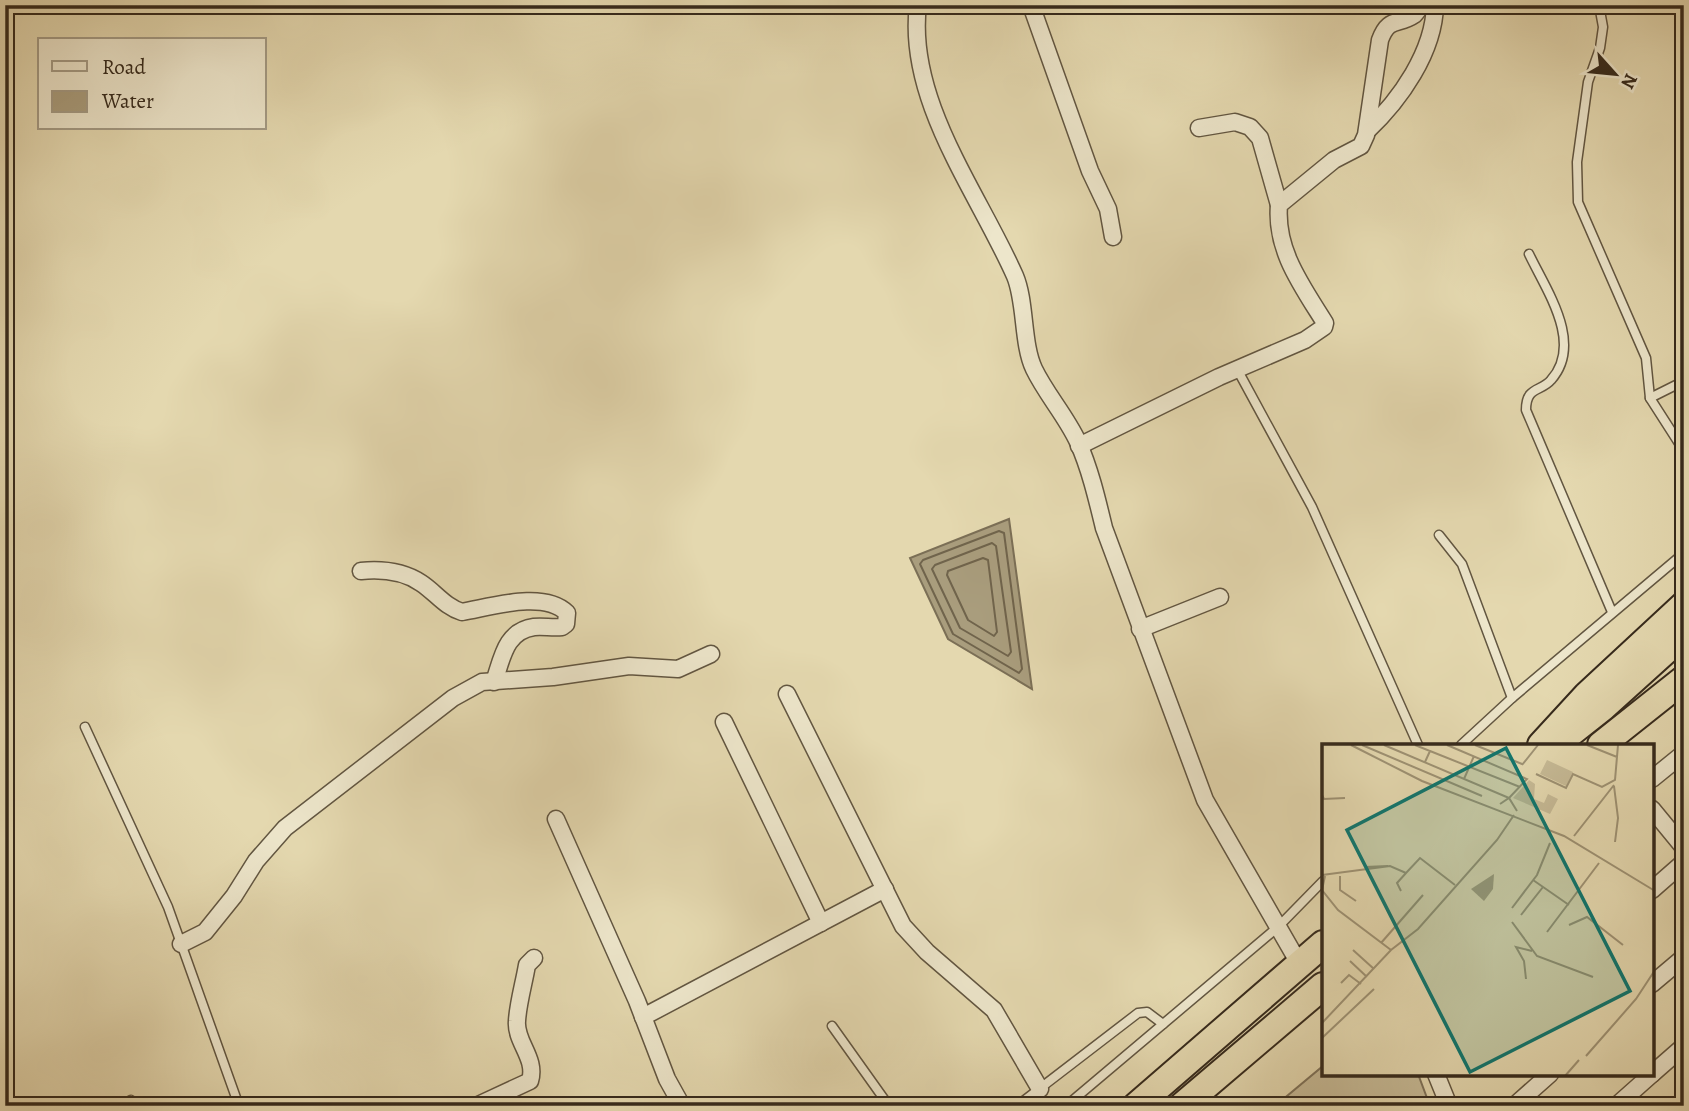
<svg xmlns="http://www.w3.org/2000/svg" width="1689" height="1111" font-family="Alegreya,serif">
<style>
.green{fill:#c6ba96;stroke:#7e7259;stroke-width:2}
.water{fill:#a99d7d;stroke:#7b6f56;stroke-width:2}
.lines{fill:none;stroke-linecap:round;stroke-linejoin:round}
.shore{stroke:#70644c;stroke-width:2}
.service-casing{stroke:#625641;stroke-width:11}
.minor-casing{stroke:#625641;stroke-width:19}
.trunk-casing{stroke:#362a1c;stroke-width:30}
.service{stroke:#ede6cb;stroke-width:8}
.minor{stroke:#ede6cb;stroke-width:16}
.trunk{stroke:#e4d8af;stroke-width:26}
.inset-road{fill:none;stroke:#9e9274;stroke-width:2}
.view{fill:#0f766e;fill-opacity:0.15;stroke:#0f766e;stroke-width:3.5}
.inset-edge{fill:none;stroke:#362a1c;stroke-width:3.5}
</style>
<rect width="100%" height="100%" fill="#e4d8af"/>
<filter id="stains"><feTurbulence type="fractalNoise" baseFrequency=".00286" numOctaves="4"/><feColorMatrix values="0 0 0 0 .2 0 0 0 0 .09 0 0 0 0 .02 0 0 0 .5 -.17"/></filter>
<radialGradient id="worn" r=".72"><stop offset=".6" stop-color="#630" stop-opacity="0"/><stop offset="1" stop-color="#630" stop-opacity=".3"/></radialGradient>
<polygon class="green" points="1323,1066 1323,1074 1418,1074 1430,1106 1275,1106"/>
<polygon class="water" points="1009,519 1032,689 948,639 910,558"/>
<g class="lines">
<g class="shore">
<polygon points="999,531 1004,533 1022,669 1019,673 953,634 920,564 923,560"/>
<polygon points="992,543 996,546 1011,652 1008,656 960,628 932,569 935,565"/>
<polygon points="983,558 988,560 997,632 994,636 968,620 947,575 948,571"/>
</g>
<defs>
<g id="service">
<polyline points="1599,5 1603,27 1600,48 1588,82 1577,162 1578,202 1646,358 1650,398 1684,451"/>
<path d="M1529,254C1546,290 1584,343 1551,380C1541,392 1526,386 1526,410L1612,612"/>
<polyline points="1237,369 1312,507 1418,745"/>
<polyline points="1650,398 1684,381"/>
<polyline points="1439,535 1462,564 1512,698"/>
<polyline points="85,727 168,907 239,1106"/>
<polyline points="1461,745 1512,698 1684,553"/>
<polyline points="832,1026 889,1106"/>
<polyline points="121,1106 131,1100"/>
<polyline points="1017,1106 1138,1013 1147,1012 1163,1024"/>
<polyline points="1066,1106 1278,927 1323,881"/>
</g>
<g id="minor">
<path d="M918,5C906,100 978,192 1015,276C1026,302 1022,344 1034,369C1046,394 1066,416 1078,442C1090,469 1097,499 1104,528L1205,800L1300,965"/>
<polyline points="1031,5 1090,171 1108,209 1113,237"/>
<polyline points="1199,128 1235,122 1250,127 1260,138 1279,205"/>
<path d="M1367,131C1400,100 1434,52 1435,5"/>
<path d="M1079,446L1219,377L1305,340L1324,327L1325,323C1302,286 1275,250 1279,205L1334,160L1361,146L1366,135L1380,40C1389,16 1398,26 1414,15C1417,12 1419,8 1422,5"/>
<path d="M361,571C382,569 403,571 421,583C435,592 445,607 462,612C491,607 544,590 567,613L566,624L562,627C552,628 543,626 534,627C505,631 502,659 494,682"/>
<polyline points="1140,629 1220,597"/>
<polyline points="787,694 903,926 927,952 994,1010 1040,1089"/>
<polyline points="724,722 821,923"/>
<polyline points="1652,779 1684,753"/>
<polyline points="1652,809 1684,848"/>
<polyline points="556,819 637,1001 667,1079 682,1106"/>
<polyline points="1652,890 1684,862"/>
<polyline points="181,944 205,932 234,896 256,861 285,828 453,698 482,682 553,677 629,666 678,669 711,654"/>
<polyline points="1652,984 1684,957"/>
<polyline points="643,1017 885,889"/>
<polyline points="1436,1074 1449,1106"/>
<polyline points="1652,1074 1684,1046"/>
<path d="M476,1106L530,1081C537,1058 515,1042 517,1021C518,1003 524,983 527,965L534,958"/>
<polyline points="1514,1106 1550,1074"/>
<polyline points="1616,1106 1652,1074"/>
</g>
<g id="trunk">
<polyline points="1564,738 1602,708 1684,634"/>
<polyline points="1541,745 1587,695 1684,605"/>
<polyline points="1601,745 1684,679"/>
<polyline points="1136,1106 1323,944"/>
<polyline points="1182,1106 1323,986"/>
</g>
</defs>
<use href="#service" class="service-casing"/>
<use href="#minor" class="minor-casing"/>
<use href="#trunk" class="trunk-casing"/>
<use href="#service" class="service"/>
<use href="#minor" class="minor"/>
<use href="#trunk" class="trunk"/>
</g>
<g transform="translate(1322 744)">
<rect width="332" height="332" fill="#e4d8af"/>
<path d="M225,16L251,28L244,42L218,30ZM207,36L213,40L212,55L222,59L226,50L236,55L228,70L191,54Z" fill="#c6ba96"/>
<path d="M172,130L171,145L162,157L149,145Z" fill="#a99d7d"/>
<path class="inset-road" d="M29,1L100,37L242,92L333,147M40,1L160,52M62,1L187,54L205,35L125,1M93,1L108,7L103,18M153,1L200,20M265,1L295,13M108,7L198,43M200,21L216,1M214,30L244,44L251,30L280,43L293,36L296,1M142,35L152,12M292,42L296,74L293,98M0,51L2,55L23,54M178,60L187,54L195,67M252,92L292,41M43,123L66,122M0,131L68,122L84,129L98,114L133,141M3,132L0,146L16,166L69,206M18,132V146L34,157M211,136L247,161M79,147L75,139L84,129M190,164L215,131L228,99M199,171L221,143M190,178L215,212L271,233M247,181L265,173L301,201M225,188L277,119M59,199L101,151M31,206L52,225M28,217L45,233M204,235L202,217L194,203L210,207M19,239L27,231L39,240M0,279L69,206L96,185L175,96L192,71M0,294L52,245M264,312L314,255L333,226M243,332L257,316"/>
<path class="view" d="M184,4L308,247L148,328L25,86Z"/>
<rect width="332" height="332" class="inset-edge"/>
</g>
<rect width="1689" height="1111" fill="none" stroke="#e4d8af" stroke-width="28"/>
<rect x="7" y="7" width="1675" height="1097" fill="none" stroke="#362a1c" stroke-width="3.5"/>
<rect x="14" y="14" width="1661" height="1083" fill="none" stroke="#362a1c" stroke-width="2"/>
<rect x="38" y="38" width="228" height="91" fill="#ede6cb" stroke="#a49b85" stroke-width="2"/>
<rect x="52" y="61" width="35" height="10" fill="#ede6cb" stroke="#a49b85" stroke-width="2"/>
<text x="102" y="74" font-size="21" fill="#362a1c">Road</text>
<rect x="52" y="91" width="35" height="21" fill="#a99d7d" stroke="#a49b85" stroke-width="2"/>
<text x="102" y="108" font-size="21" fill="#362a1c">Water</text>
<g transform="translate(1615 74) rotate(117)" stroke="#ede6cb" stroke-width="5" paint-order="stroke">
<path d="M0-5L12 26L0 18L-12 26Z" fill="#362a1c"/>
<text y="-10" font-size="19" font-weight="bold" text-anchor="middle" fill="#362a1c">N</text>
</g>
<rect width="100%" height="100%" filter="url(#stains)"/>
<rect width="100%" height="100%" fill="url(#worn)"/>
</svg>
